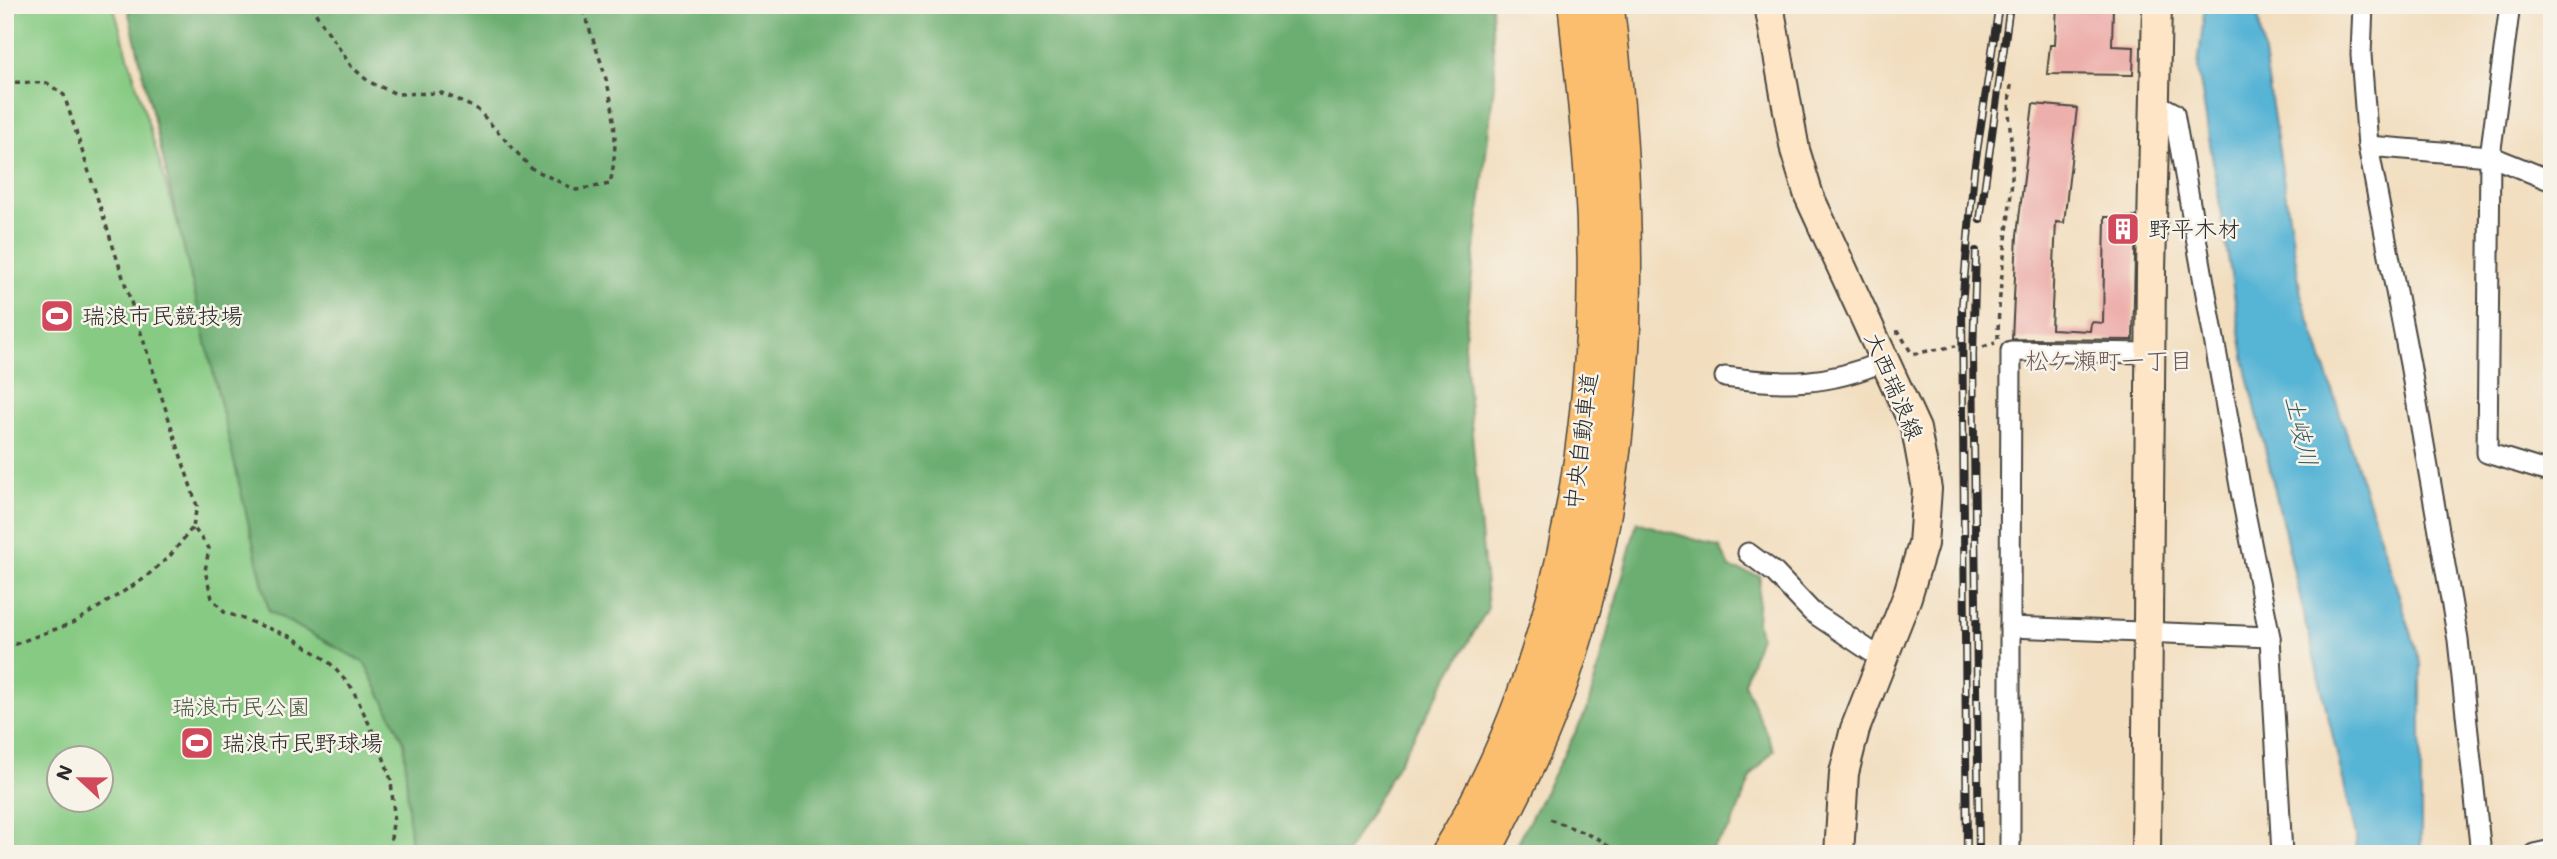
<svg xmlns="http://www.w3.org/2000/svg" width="2557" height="859" font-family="Mali,'Klee One',sans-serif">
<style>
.green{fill:#86ca83;stroke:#587a57;stroke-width:2;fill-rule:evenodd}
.forest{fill:#6cae71;stroke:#4c6c4e;stroke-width:2}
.water{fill:#57b4d5;stroke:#417080;stroke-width:2}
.building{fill:#edafab}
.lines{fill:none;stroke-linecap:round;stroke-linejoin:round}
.street-casing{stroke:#494641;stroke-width:23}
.secondary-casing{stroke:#494641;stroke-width:32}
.highway-casing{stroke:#494641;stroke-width:38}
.path{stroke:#494641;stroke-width:3.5;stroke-dasharray:5 5;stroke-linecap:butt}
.street{stroke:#fff;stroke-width:19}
.secondary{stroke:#fde5c5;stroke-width:28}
.highway{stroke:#fbbe6e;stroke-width:35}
.rail-casing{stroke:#2b2b2b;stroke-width:8}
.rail{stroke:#f7f3e8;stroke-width:5;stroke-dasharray:16;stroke-linecap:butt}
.labels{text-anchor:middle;stroke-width:5;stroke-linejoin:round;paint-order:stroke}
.poi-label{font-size:23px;fill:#2b2b2b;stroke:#f7f3e8;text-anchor:start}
.street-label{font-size:23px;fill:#2b2b2b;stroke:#f7f3e8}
.park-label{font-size:23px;fill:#465b45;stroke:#f7f3e8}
.neighbourhood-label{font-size:24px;fill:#6f5958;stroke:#f7f3e8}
.water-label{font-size:24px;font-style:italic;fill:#3a5b66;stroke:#f7f3e8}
</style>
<rect width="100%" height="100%" fill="#f7f3e8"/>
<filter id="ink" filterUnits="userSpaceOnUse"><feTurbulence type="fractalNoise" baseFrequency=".0143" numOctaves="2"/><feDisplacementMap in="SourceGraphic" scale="14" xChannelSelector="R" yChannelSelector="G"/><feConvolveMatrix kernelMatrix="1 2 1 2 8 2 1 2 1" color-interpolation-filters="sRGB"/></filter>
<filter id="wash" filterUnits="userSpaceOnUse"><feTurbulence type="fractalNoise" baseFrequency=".00686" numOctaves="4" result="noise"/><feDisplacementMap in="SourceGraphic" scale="28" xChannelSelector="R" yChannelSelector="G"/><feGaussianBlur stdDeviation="1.57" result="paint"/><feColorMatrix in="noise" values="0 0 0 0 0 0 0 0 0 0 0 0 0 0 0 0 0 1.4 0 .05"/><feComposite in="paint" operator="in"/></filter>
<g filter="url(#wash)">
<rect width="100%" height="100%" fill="#f2debf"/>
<path class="green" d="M5,5H113L273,545L393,641L484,854H5ZM60,758H102V800H60Z"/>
<g class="forest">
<polygon points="127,5 1491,5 1495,76 1464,345 1488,608 1346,854 411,854 404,742 365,663 269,611"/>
<polygon points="1637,522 1720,547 1730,568 1760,576 1757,623 1760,636 1744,683 1774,750 1752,775 1731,827 1706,854 1512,854 1587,710"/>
</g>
<polygon class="water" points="2205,5 2260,5 2258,15 2301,294 2421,663 2421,854 2356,854 2356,835 2245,363 2198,68"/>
<g id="blocks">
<g class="building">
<polygon points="2057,5 2113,5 2112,46 2134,47 2133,75 2047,74 2050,45 2055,45"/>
<polygon points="2033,104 2077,108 2064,223 2056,222 2051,329 2090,331 2091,322 2103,323 2105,217 2136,217 2133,340 2012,339 2017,235"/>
</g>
</g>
</g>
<g filter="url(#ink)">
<use href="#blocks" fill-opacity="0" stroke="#494641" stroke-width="2"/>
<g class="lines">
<defs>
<g id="street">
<polyline points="2363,5 2361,55 2368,146 2410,364 2458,640 2481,854"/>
<polyline points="2510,5 2490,156 2487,453 2552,473"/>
<polyline points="2155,103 2174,113 2243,503 2270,637 2282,854"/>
<polyline points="2368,146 2490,156 2552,181"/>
<path d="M1725,377C1785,385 1827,386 1884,361"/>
<polyline points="1748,553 1775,573 1812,612 1882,659"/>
<polyline points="2010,627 2011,351 2150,353"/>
<polyline points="2010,854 2010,627 2270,637"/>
<polyline points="2534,854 2552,850"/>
</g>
<g id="secondary">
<polyline points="1769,5 1795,150 1809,196 1916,429 1927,489 1923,544 1907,597 1855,729 1844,773 1839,854"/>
<polyline points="2146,854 2151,272 2157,5"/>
</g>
<g id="highway">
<path d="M1448,854C1568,664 1607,395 1592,174C1588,118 1581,61 1576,5"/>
<path d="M1482,854C1507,805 1533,757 1552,705C1635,483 1635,238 1606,5"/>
</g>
</defs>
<use href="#street" class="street-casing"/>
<use href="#secondary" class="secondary-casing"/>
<use href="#highway" class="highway-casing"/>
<g class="path">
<path d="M310,5L351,66L369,82L397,94L442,93L477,109L531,168L576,190L610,184C625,115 603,69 581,5"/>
<polyline points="5,82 47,83 64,95 197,506 193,527"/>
<polyline points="1896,332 1899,332 1912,354 1956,346"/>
<path d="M1998,339C1998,284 2009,231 2012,177C2014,142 2005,116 2012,80"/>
<polyline points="1983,347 1995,343"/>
<polyline points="5,643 15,644 75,622 142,580 170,556 193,527 209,548 205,571 212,598 224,612 292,637 328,661 352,688 380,747 391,780 394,815 389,854"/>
<polyline points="1550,819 1599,839 1619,854"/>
</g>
<use href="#street" class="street"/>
<use href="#secondary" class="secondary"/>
<use href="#highway" class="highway"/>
<defs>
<g id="rail">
<polyline points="1980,220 2010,5"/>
<polyline points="1976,251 1973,355 1979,854"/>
<polyline points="1967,854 1962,305 1974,171 1999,5"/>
</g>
</defs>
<use href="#rail" class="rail-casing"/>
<use href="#rail" class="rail"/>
</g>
</g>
<defs>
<symbol id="building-square" viewBox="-11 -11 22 22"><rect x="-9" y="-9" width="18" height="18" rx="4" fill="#d1495b" stroke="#f7f3e8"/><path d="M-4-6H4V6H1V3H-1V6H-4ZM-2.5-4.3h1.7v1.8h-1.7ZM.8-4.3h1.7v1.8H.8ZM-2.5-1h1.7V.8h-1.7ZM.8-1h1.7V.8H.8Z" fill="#fff"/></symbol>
<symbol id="stadium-square" viewBox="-11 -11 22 22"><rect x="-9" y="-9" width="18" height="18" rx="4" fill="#d1495b" stroke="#f7f3e8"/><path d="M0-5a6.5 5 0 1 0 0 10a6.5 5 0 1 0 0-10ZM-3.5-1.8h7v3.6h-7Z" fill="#fff"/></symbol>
</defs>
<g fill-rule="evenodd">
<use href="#building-square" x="2104" y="210" width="38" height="38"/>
<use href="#stadium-square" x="38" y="297" width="38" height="38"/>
<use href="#stadium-square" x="178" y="724" width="38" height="38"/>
</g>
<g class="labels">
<g class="poi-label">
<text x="2148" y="237">野平木材</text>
<text x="82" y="324">瑞浪市民競技場</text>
<text x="222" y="751">瑞浪市民野球場</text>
</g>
<g class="street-label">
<text transform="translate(1894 386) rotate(67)" y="8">大西瑞浪線</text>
<text transform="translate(1581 441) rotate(-83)" y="8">中央自動車道</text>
</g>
<g class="park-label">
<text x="241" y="715">瑞浪市民公園</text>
</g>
<g class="neighbourhood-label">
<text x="2109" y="369">松ケ瀬町一丁目</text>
</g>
<g class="water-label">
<text transform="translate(2301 431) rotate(77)" y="8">土岐川</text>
</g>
</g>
<rect width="2557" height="859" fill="none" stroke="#f7f3e8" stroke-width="28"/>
<g transform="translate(80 779) rotate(292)"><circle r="33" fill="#f7f3e8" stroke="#a5a39c" stroke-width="2"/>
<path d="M0-5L12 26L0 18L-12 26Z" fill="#d1495b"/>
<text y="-10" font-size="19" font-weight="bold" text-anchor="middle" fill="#2b2b2b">N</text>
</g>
</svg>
